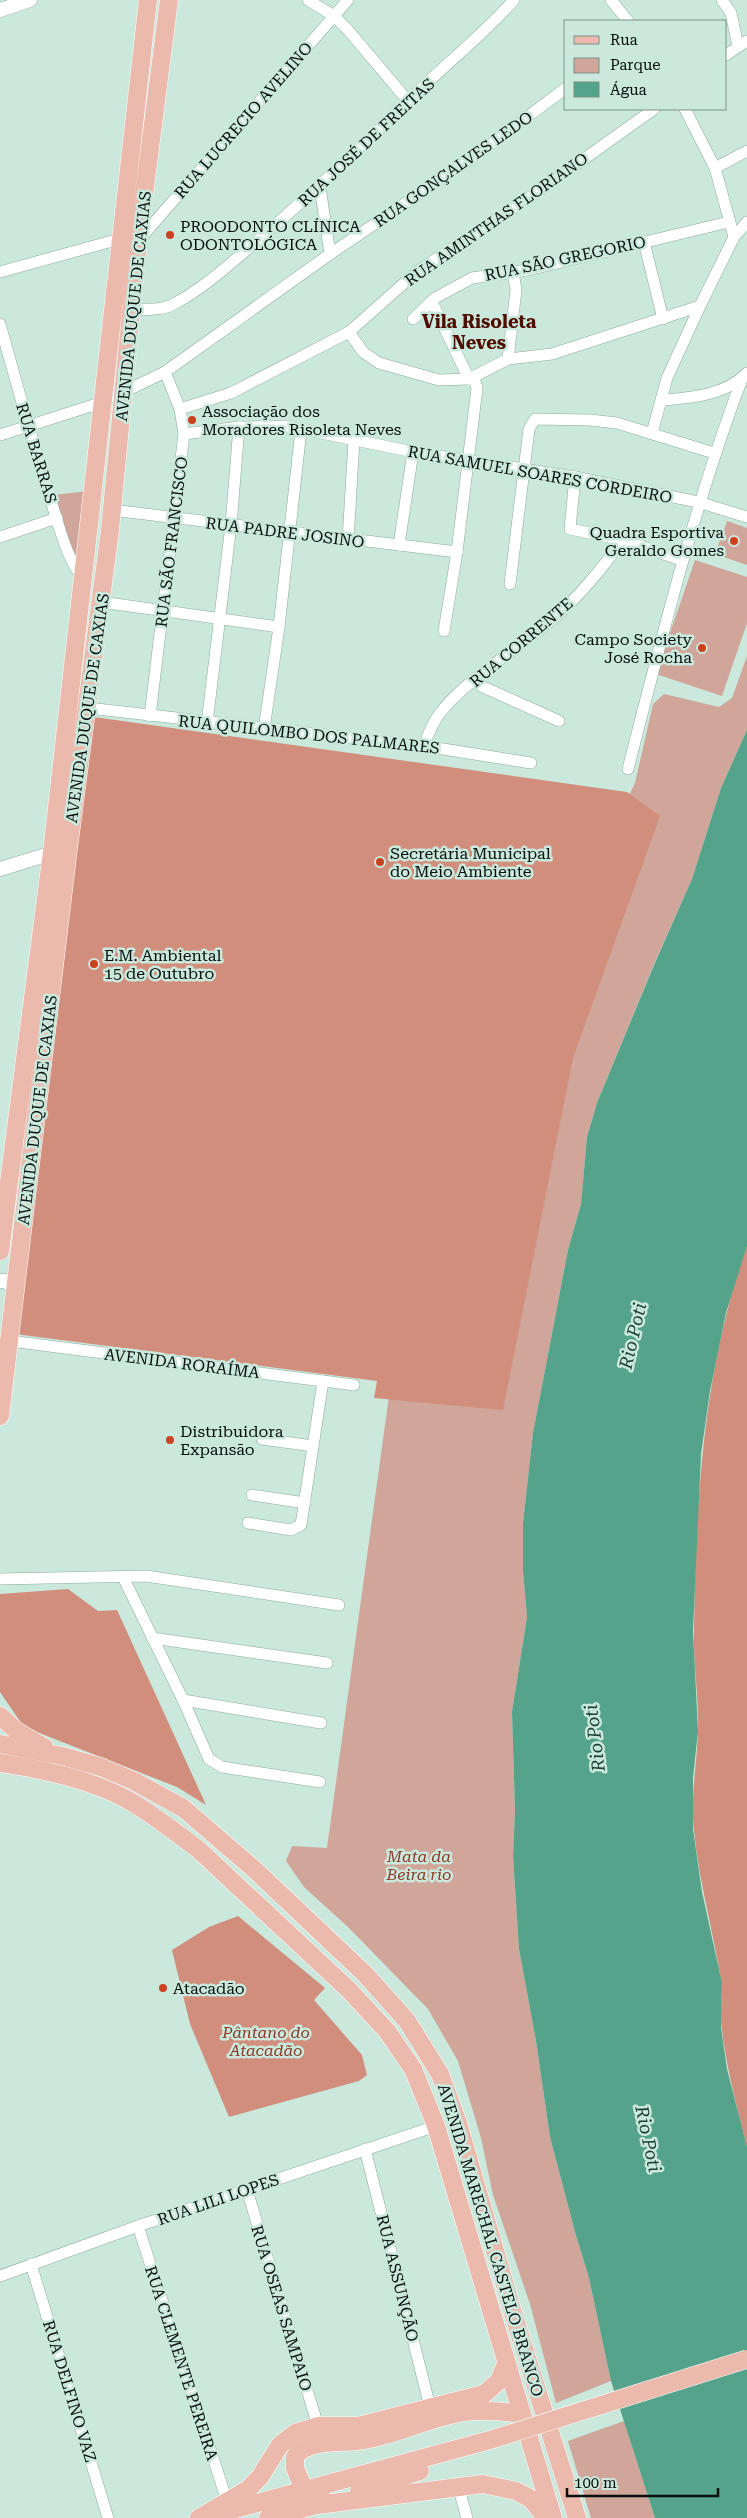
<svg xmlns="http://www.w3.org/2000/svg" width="747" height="2518" font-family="'Roboto Serif',serif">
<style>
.green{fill:#d0a59a}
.forest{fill:#d28e7d}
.water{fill:#55a38b}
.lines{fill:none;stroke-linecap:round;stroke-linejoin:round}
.minor-casing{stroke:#8da99f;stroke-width:12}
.tertiary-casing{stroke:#8da99f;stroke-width:15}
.primary-casing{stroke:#fff;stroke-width:19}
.minor{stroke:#fff;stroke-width:11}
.tertiary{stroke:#fff;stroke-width:14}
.primary{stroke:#ecb9ad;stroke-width:18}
.primary-bridge-casing{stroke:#fff;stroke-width:19;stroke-linecap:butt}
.primary-bridge{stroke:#ecb9ad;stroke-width:18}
.poi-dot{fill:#cc4220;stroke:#cbe8dd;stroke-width:2}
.labels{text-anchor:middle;stroke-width:5;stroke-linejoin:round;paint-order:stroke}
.street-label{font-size:16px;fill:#060f0c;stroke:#cbe8dd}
.poi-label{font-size:16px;fill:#060f0c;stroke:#cbe8dd;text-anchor:start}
.park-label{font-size:16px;font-style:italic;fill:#8b3926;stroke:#cbe8dd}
.neighbourhood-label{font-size:18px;font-weight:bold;fill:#4f0d00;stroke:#cbe8dd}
.water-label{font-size:18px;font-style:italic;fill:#1a3e33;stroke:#cbe8dd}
</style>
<rect width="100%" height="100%" fill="#cbe8dd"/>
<g class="green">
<polygon points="88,491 77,568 54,495"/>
<polygon points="727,521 747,528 747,565 715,554"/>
<polygon points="695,560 747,577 747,623 722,696 656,674"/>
<polygon points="747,656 747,730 721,788 692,879 654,964 597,1103 587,1137 581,1204 568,1250 533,1433 523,1523 523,1571 527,1617 512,1712 515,1809 513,1856 519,1949 536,2041 550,2137 575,2232 589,2278 611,2381 556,2403 530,2304 493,2195 481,2138 458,2061 428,2009 348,1927 304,1887 286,1861 292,1846 327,1848 392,1374 604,847 635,783 653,704 664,694 719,707 732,698"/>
<polygon points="624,2421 655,2518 591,2518 568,2441"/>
</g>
<g class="forest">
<polygon points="94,717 627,792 660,816 573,1058 503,1410 374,1398 377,1381 15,1334"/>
<path d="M747,1246V2147C737,2108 727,2070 722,2030C719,2014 724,1997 721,1980C713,1930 699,1882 694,1831C690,1798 697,1764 698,1731C699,1697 693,1663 694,1630C696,1500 703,1369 747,1246Z"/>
<polygon points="68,1589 98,1611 117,1610 206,1805 177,1787 24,1727 0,1692 0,1594"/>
<polygon points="238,1916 325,1988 314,2000 362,2055 367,2075 359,2081 229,2117 190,2024 172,1950 209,1927"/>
</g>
<polygon class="water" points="747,730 747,1246 726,1313 710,1391 701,1454 693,1631 698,1731 693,1778 693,1829 702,1892 722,1983 721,2027 727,2069 747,2147 747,2518 655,2518 611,2381 589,2278 575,2232 550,2137 536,2041 519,1949 513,1856 515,1809 512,1712 527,1617 523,1571 523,1523 533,1433 568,1250 581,1204 587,1137 597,1103 654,965 692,879 721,788"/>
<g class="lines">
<defs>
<g id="minor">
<polyline points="308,0 334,16 348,30 408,101"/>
<polyline points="611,0 628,21"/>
<polyline points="722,0 731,13 738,46"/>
<polyline points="726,55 747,41"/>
<polyline points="715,168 747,151"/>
<polyline points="320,187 330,254"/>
<polyline points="734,237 747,222"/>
<polyline points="139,240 348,0"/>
<polyline points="644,242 663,319"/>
<polyline points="0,272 123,238"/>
<polyline points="432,302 469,379"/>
<path d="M131,310C144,309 160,311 172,305C203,289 231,263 257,241C309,196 358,150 407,102C442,67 481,37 514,0"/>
<polyline points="413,319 435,298 472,278 528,270 729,222"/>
<path d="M0,324C16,383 33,442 51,501C59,525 66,558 83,578"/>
<polyline points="349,332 363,352 379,363 439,380 469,379 508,359 552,354 700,306 734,237 715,168 685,109"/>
<polyline points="508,359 516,290 513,272"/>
<path d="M663,400C691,398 726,395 747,373"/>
<polyline points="180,409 231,393 349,332 419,270 525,201 654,109"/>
<polyline points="652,433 667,378 700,306"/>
<polyline points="184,434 239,427 288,426 413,452 575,477 698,502 747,517"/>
<polyline points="0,435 103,402 165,372 330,254 471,159 566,88"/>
<polyline points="575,477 570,529 623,540 681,560"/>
<polyline points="112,510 457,552"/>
<polyline points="0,537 57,518"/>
<polyline points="348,540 354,440"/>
<polyline points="399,545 413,452"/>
<polyline points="510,584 529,429 535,419 590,420 617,423 714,453"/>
<polyline points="101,602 279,627"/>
<polyline points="444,631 457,552 477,388 474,378"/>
<polyline points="472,682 559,721"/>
<polyline points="88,708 424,746 531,763"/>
<polyline points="150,716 184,434 180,409 165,372"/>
<polyline points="207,723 231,525 239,427"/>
<polyline points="264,729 279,627 301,430"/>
<path d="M424,746C428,734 433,722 441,712C466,679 520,648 552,620C580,596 602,568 623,540"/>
<path d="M628,769C662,637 694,506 742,379"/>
<polyline points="10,1341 354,1385"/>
<polyline points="262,1439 313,1446"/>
<polyline points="252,1495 305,1503"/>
<polyline points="248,1523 291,1530 301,1525 323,1381"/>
<polyline points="123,1577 183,1700 209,1759 222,1767 320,1782"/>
<polyline points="0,1579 146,1576 339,1605"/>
<polyline points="152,1638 327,1663"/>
<polyline points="183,1700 321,1723"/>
<polyline points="365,2149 430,2407"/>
<polyline points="247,2190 318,2426"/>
<polyline points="138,2226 227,2501"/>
<polyline points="31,2264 108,2518"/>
<polyline points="0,2276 138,2226 436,2126"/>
<polyline points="458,2486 467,2518"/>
</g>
<g id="tertiary">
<polyline points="0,10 30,0"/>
<polyline points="0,869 59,851"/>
<polyline points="0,1281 5,1281 16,1287"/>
</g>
<g id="primary">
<polyline points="0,1251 52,852 148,0"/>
<polyline points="0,1416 68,850 110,530 138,241 169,0"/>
<polyline points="0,1716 18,1732 44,1747"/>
<polyline points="0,1744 62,1756 101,1767 134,1781 183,1808 255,1870 366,1975 407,2021 440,2074 458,2123 513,2313 577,2518"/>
<path d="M0,1763C41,1769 97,1781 133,1803C156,1817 177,1833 199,1850L349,1990L387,2031L413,2069L436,2126L553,2518"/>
<polyline points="359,2491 420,2471"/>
<path d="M305,2492L295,2468V2457C305,2440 339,2443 356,2441C393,2437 429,2417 464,2412C483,2409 502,2411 521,2414"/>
<polyline points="317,2505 483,2484 516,2491 531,2499 546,2518"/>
<polyline points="213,2515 490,2440"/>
<polyline points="199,2518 247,2490 260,2477 280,2445 295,2433 318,2426 358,2426 484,2394 499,2381 506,2364"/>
<polyline points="268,2518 327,2502"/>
</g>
</defs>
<use href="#minor" class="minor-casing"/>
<use href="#tertiary" class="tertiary-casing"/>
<use href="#primary" class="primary-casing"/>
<use href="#minor" class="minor"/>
<use href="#tertiary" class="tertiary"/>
<use href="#primary" class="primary"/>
<defs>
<polyline id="primary-bridge" points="490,2440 747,2359"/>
</defs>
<use href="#primary-bridge" class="primary-bridge-casing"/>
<use href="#primary-bridge" class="primary-bridge"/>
</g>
<g class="poi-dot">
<circle cx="170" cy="235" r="5"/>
<circle cx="192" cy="420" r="5"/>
<circle cx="734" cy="541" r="5"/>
<circle cx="702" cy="648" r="5"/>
<circle cx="380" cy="862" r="5"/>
<circle cx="94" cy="964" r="5"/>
<circle cx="170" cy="1440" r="5"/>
<circle cx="163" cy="1988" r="5"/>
</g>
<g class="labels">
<g class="street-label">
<text transform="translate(243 120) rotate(-49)" y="6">RUA LUCRECIO AVELINO</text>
<text transform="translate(366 142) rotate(-43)" y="6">RUA JOSÉ DE FREITAS</text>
<text transform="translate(453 169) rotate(-35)" y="6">RUA GONÇALVES LEDO</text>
<text transform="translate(496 219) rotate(-35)" y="6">RUA AMINTHAS FLORIANO</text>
<text transform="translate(565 258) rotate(-12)" y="6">RUA SÃO GREGORIO</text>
<text transform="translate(133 306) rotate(-84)" y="6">AVENIDA DUQUE DE CAXIAS</text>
<text transform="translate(37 453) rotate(73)" y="6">RUA BARRAS</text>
<text transform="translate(540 474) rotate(10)" y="6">RUA SAMUEL SOARES CORDEIRO</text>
<text transform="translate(285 532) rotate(7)" y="6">RUA PADRE JOSINO</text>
<text transform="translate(171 542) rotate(-83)" y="6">RUA SÃO FRANCISCO</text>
<text transform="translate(521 642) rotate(-40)" y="6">RUA CORRENTE</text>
<text transform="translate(87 708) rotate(-82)" y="6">AVENIDA DUQUE DE CAXIAS</text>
<text transform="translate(309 734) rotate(6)" y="6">RUA QUILOMBO DOS PALMARES</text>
<text transform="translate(37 1110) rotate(-83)" y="6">AVENIDA DUQUE DE CAXIAS</text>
<text transform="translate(182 1363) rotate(7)" y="6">AVENIDA RORAÍMA</text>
<text transform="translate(218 2199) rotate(-19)" y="6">RUA LILI LOPES</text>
<text transform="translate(491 2240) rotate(73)" y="6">AVENIDA MARECHAL CASTELO BRANCO</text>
<text transform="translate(398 2278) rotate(76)" y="6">RUA ASSUNÇÃO</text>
<text transform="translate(282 2308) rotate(73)" y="6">RUA OSEAS SAMPAIO</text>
<text transform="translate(182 2363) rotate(72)" y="6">RUA CLEMENTE PEREIRA</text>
<text transform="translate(70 2391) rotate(73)" y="6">RUA DELFINO VAZ</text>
</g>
<g class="poi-label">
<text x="180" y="232">PROODONTO CLÍNICA<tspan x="180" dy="18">ODONTOLÓGICA</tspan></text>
<text x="202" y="417">Associação dos<tspan x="202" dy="18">Moradores Risoleta Neves</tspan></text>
<text x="724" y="538" text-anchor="end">Quadra Esportiva<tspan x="724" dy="18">Geraldo Gomes</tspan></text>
<text x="692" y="645" text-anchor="end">Campo Society<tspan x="692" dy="18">José Rocha</tspan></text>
<text x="390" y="859">Secretária Municipal<tspan x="390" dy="18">do Meio Ambiente</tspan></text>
<text x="104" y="961">E.M. Ambiental<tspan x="104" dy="18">15 de Outubro</tspan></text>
<text x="180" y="1437">Distribuidora<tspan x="180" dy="18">Expansão</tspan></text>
<text x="173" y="1994">Atacadão</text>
</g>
<g class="park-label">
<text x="419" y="1862">Mata da<tspan x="419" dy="18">Beira rio</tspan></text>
<text x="266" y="2038">Pântano do<tspan x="266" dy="18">Atacadão</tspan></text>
</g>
<g class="neighbourhood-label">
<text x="479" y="328">Vila Risoleta<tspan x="479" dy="21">Neves</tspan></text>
</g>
<g class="water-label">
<text transform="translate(633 1336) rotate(-77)" y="6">Rio Poti</text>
<text transform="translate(595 1738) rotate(-97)" y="6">Rio Poti</text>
<text transform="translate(648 2139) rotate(78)" y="6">Rio Poti</text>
</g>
</g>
<rect x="564" y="20" width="162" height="90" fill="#cbe8dd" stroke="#7c9189"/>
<rect x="574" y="36" width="25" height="8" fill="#ecb9ad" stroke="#7c9189"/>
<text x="610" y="45" font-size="15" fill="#060f0c">Rua</text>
<rect x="574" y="58" width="25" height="15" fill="#d0a59a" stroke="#7c9189"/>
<text x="610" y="70" font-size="15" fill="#060f0c">Parque</text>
<rect x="574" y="82" width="25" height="15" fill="#55a38b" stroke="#7c9189"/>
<text x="610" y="95" font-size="15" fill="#060f0c">Água</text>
<path d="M567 2488v8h151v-8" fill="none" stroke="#060f0c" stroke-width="2.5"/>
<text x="574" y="2488" font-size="15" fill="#060f0c" stroke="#cbe8dd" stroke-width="4" paint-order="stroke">100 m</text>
</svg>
